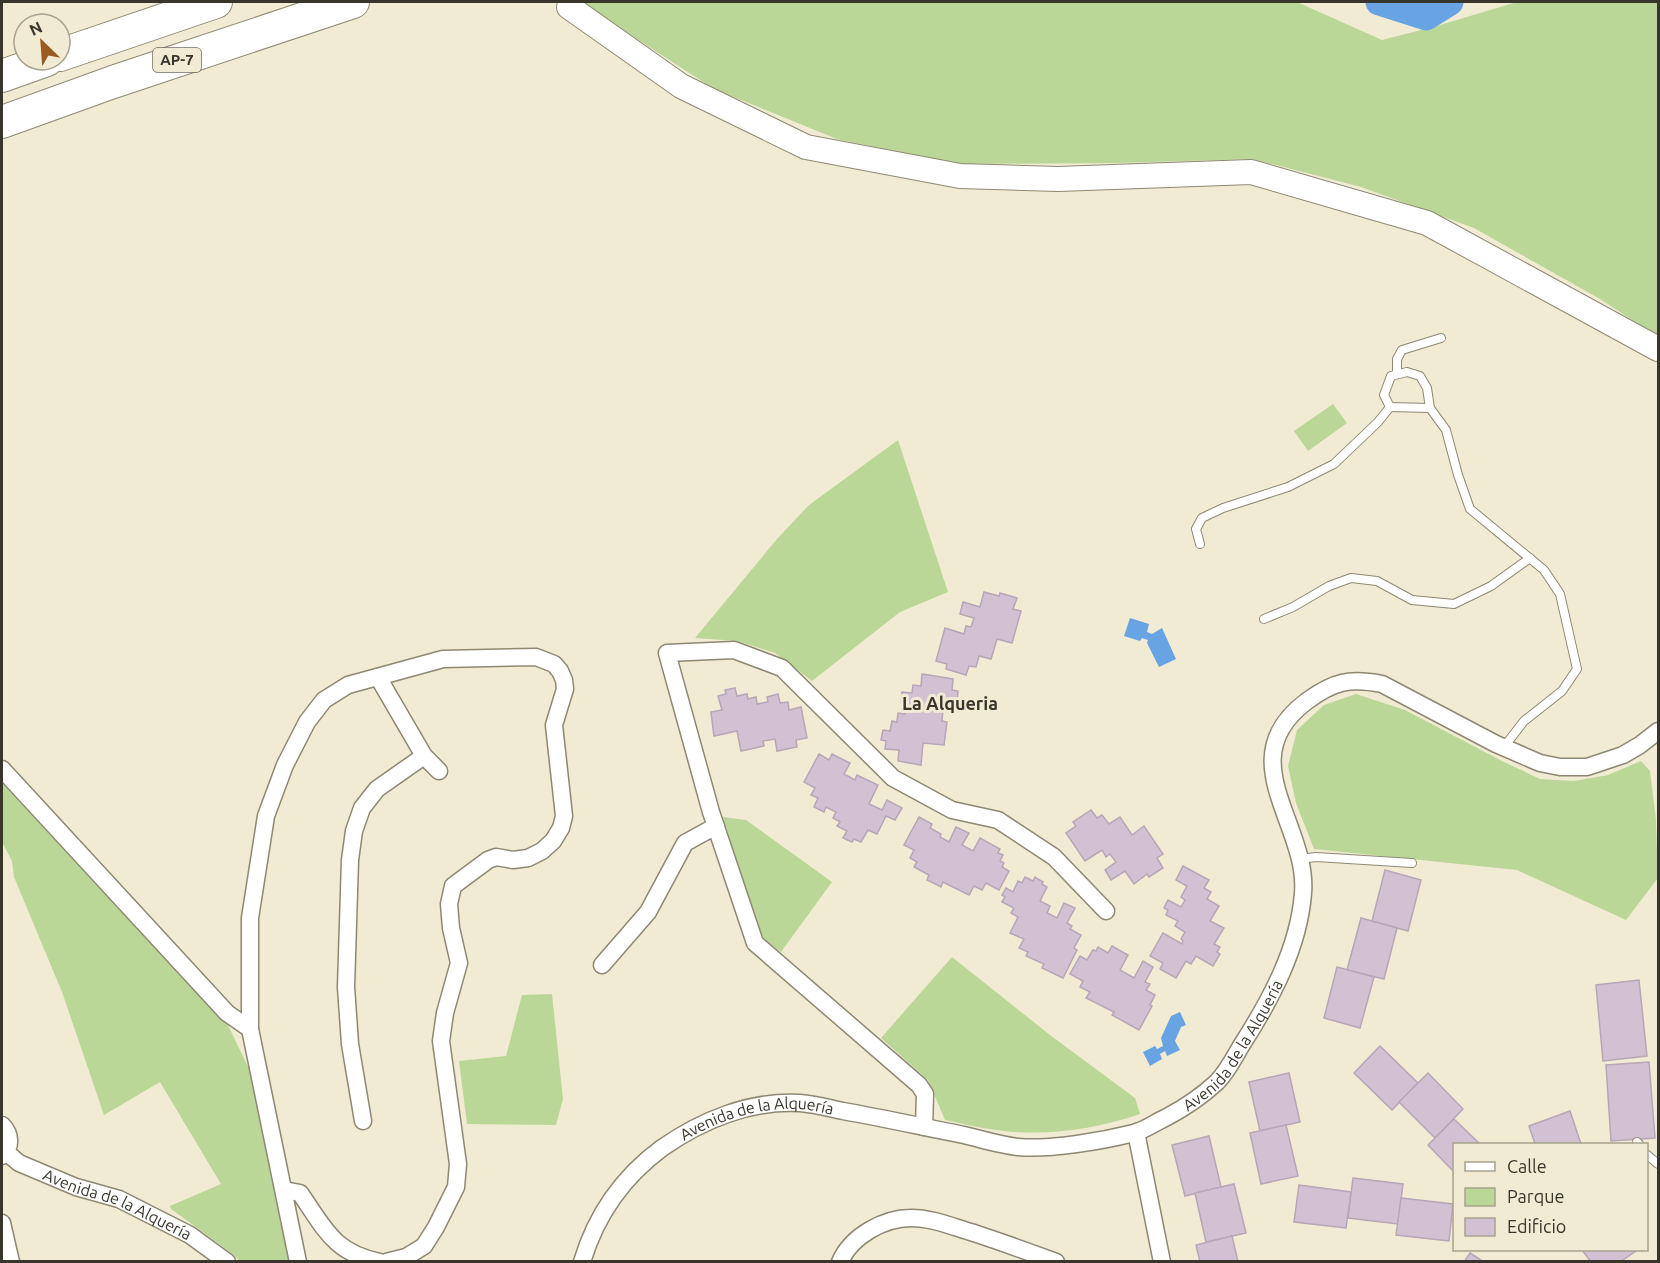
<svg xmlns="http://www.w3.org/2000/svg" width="1660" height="1263" font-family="Ubuntu,sans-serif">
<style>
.green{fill:#bbd797}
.water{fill:#68a4e3}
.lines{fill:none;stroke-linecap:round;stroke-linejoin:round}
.river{stroke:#68a4e3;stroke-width:27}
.building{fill:#d2c1d3;stroke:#b7a6b8;stroke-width:1.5}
.lane-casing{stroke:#8e8873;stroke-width:10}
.street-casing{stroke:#8e8873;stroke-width:19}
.secondary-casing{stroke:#8e8873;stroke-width:26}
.highway-casing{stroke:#8e8873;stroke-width:34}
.lane{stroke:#fff;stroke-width:8}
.street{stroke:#fff;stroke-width:16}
.secondary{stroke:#fff;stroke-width:24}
.highway{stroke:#fff;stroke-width:32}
.labels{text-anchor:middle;stroke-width:6;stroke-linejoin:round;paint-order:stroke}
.shield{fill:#f1ebd3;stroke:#706c5e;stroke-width:1.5}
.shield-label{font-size:15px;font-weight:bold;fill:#38362c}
.street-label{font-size:16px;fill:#38362c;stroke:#f1ebd3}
.neighbourhood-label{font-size:18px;font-weight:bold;fill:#38362c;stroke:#f1ebd3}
</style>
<rect width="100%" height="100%" fill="#f1ebd3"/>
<g class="green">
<polygon points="580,2 1297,2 1382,40 1440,25 1517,2 1658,2 1658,337 1600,299 1474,228 1361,187 1252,159 1117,163 958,164 837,139 714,89"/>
<polygon points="1333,404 1347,423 1308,451 1294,431"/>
<polygon points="898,440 948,592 900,612 812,681 775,653 738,641 695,638 777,539 809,505"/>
<polygon points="1356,694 1405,710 1502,761 1540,779 1574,781 1608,775 1641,761 1650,771 1656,820 1658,878 1626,920 1517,870 1314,849 1296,803 1288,766 1297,730 1324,705"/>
<polygon points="2,776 224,1017 253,1077 289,1261 240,1261 229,1251 171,1209 170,1206 221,1184 160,1082 104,1115 62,992 14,877 12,861 2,842"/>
<polygon points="723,817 746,820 832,882 781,952 767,942 759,931"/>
<path d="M952,957L1050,1035L1135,1098L1140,1114C1096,1129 1050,1136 1004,1131C984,1129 964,1124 945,1120L928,1080L881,1038Z"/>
<polygon points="552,994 563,1099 556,1125 467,1124 459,1061 506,1056 522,995"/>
</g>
<g class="water">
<polygon points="1130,618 1149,624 1147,632 1152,634 1162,628 1176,659 1159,667 1147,643 1148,640 1142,638 1140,641 1124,636"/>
<polygon points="1180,1012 1186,1025 1181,1027 1175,1041 1180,1050 1167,1056 1165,1051 1160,1054 1162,1059 1150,1066 1143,1052 1155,1046 1157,1049 1163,1046 1161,1038 1171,1016"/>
</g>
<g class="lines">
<polyline class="river" points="1379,2 1426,17 1450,2"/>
</g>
<g class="building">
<polygon points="984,592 999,596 1000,593 1017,598 1013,609 1021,611 1012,643 997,639 991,659 979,656 976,667 969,666 966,675 946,669 947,664 936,661 945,628 964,634 966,626 971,627 974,618 960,614 963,602 980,607"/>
<polygon points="922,674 953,679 952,690 958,691 956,711 943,709 942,721 947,722 944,745 923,743 921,765 898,761 899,750 885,749 886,741 881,740 883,730 890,731 892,721 897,722 898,713 905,714 906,704 901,703 902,692 912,693 913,685 921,686"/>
<polygon points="735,688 737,696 747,694 748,699 756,697 757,704 768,702 767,697 778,694 780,703 788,702 789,710 801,707 807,738 796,740 797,747 777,751 775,739 763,741 764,746 741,751 737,731 714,736 711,712 722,710 718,696 726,694 725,690"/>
<polygon points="819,754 829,760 832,754 850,763 844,774 855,780 857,775 878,785 869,804 882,810 887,800 902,808 895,820 886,816 877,834 868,830 861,842 854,839 852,842 843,838 847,831 837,826 840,822 833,818 836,812 826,807 824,812 814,807 818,798 811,795 815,788 804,782"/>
<polygon points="1091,810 1097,818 1102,815 1109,824 1120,817 1132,835 1144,826 1163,854 1157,858 1163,868 1149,877 1147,874 1134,884 1125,871 1111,880 1105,870 1116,862 1110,854 1106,857 1102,850 1085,861 1066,833 1076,826 1073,822"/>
<polygon points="919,817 932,824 930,828 941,834 940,837 949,842 956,827 969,833 962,845 973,851 980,838 1000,849 998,853 1003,855 1000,861 1004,863 1002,867 1009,871 999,890 986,883 982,890 974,886 969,895 943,882 941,887 927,880 929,875 914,867 917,862 910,858 914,850 904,845"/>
<polygon points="1183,866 1209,880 1204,888 1211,892 1207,899 1219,906 1210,921 1224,928 1214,944 1220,947 1217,952 1220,954 1213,966 1196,956 1191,964 1186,961 1176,978 1160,969 1163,963 1150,956 1163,933 1182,944 1183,941 1181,939 1185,932 1175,926 1178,921 1166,915 1168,910 1164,908 1168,900 1181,907 1185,900 1181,897 1187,886 1176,880"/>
<polygon points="1385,870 1421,880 1408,931 1372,921"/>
<polygon points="1025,877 1033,881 1035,877 1043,882 1042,884 1047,887 1040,901 1050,906 1047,913 1057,918 1064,903 1075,908 1067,923 1072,926 1070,929 1081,935 1074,948 1077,950 1063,978 1042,968 1044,964 1026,956 1028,952 1019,948 1024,939 1010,933 1018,917 1011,913 1014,908 1002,902 1005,897 1002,895 1006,888 1013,892 1018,881 1022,883"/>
<polygon points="1361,918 1397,928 1384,979 1347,970"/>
<polygon points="1112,946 1128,955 1120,970 1134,978 1143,961 1153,967 1145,982 1150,984 1146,990 1155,995 1150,1005 1152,1006 1139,1030 1112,1015 1114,1012 1086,998 1090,992 1080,987 1083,981 1070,974 1080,956 1087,960 1093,950 1096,951 1098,947 1108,953"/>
<polygon points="1337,967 1374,977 1360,1028 1324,1018"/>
<polygon points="1639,980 1647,1056 1603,1061 1596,985"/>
<polygon points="1380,1046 1418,1083 1392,1110 1354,1073"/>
<polygon points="1649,1062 1655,1138 1611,1141 1606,1065"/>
<polygon points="1289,1073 1300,1122 1260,1131 1249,1082"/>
<polygon points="1428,1073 1463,1109 1435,1138 1399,1102"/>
<polygon points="1570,1111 1581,1144 1535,1144 1529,1126"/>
<polygon points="1454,1119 1480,1144 1454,1144 1454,1172 1428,1145"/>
<polygon points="1286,1125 1298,1176 1261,1184 1250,1133"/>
<polygon points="1209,1136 1221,1187 1185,1196 1172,1145"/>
<polygon points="1353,1178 1403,1184 1398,1224 1348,1218"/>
<polygon points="1234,1184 1246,1233 1206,1242 1195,1193"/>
<polygon points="1299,1185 1351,1192 1346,1228 1294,1222"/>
<polygon points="1401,1198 1453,1204 1449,1241 1396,1235"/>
<polygon points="1232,1236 1238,1262 1200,1262 1196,1245"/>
<polygon points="1582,1250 1635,1250 1636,1251 1620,1262 1591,1262"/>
<polygon points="1470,1253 1484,1262 1464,1262"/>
</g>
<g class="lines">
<defs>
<g id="lane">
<polyline points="1397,374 1397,359 1402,350 1441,338"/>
<polyline points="1390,407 1430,408"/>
<polyline points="1200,544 1196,529 1202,518 1223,508 1288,487 1334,464 1378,422 1390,407 1384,395 1391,376 1407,372 1420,376 1427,388 1430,408 1446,430 1458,475 1470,509 1544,570 1560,594 1577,669 1562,691 1524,721 1504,747"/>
<polyline points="1264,619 1293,607 1329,586 1351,578 1377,581 1412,600 1454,604 1491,586 1530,558"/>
<polyline points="1300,859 1316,857 1412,863"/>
<polyline points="1637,1142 1639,1144"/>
<polyline points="1646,1154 1658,1164"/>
</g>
<g id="street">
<polyline points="378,677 424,756 439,771"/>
<polyline points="2,769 227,1013 250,1029"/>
<polyline points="602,965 648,912 685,843 716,826"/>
<polyline points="363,1121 350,1044 346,987 350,860 354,831 362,808 377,789 424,756"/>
<path d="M2,1125C11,1134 12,1147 2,1156"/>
<polyline points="924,1127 925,1094 919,1085 755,943 711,812 667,653 734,650 782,668 893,778 952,810 998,820 1054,857 1106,911"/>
<polyline points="1136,1132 1162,1262"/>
<path id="s1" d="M6,1152L19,1163L76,1187L119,1199L190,1235L227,1262"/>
<path d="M284,1190L300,1193C325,1229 334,1253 380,1262"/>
<polyline points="2,1223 11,1262"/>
<polyline points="298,1262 250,1029 250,918 266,816 285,765 307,722 324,700 348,685 443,659 536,657 554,664 560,671 564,680 565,689 554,725 564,816 561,828 553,841 542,851 528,858 513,860 496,857 488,860 453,886 449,904 451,928 459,963 445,1013 441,1041 458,1164 456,1187 436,1227 424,1246 406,1257 386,1262"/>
<path id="s2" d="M582,1262C596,1215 624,1176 662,1148C702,1120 751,1100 800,1103C814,1104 829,1108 843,1111C883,1118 923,1127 964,1135C981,1139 1000,1145 1018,1147C1050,1150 1102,1141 1134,1133C1145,1130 1156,1122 1167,1117C1184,1108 1203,1095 1217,1082C1227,1072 1234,1058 1241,1046C1270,1001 1299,948 1303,893C1309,825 1229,759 1307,701C1334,681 1350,678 1382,684L1496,744L1540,763L1560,767H1587L1623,755L1640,745L1658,731"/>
<path d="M840,1262C851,1236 884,1218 911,1218C933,1218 953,1227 974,1233C1001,1242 1029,1252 1056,1262"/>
</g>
<polyline id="secondary" points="569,7 681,86 806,147 960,176 1058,179 1251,172 1427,223 1658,349"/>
<g id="highway">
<polyline points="60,55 216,2"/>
<polyline points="2,76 47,60"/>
<polyline points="2,122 113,82 353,2"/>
</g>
</defs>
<use href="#lane" class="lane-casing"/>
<use href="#street" class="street-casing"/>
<use href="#secondary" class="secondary-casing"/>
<use href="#highway" class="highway-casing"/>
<use href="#lane" class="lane"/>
<use href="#street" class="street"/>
<use href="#secondary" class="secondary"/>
<use href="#highway" class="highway"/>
</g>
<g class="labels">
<rect class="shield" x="153" y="48" width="48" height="24" rx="4.5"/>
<g class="shield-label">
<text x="177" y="65">AP-7</text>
</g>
<g class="street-label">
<text dy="6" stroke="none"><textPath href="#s2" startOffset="766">Avenida de la Alquería</textPath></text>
<text dy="6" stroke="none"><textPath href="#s2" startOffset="244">Avenida de la Alquería</textPath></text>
<text dy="6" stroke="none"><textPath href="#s1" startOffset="124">Avenida de la Alquería</textPath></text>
</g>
<g class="neighbourhood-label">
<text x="950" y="710">La Alqueria</text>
</g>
</g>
<rect width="1660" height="1263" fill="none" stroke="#38362c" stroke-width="6"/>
<rect x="1453" y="1143" width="195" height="108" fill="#f1ebd3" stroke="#a7a390" stroke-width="1.5"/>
<rect x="1465" y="1162" width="30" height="9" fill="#ffffff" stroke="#a7a390" stroke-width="1.5"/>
<text x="1507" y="1173" font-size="18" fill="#38362c">Calle</text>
<rect x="1465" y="1188" width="30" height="18" fill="#bbd797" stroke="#a7a390" stroke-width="1.5"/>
<text x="1507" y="1203" font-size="18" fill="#38362c">Parque</text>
<rect x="1465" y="1218" width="30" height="18" fill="#d2c1d3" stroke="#a7a390" stroke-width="1.5"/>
<text x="1507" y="1233" font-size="18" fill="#38362c">Edificio</text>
<g transform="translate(42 42) rotate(335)"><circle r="28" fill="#f1ebd3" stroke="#a7a390" stroke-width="1.5"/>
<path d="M0-4.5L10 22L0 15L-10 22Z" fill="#9a5b23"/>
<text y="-9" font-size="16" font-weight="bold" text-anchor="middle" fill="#38362c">N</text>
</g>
</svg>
